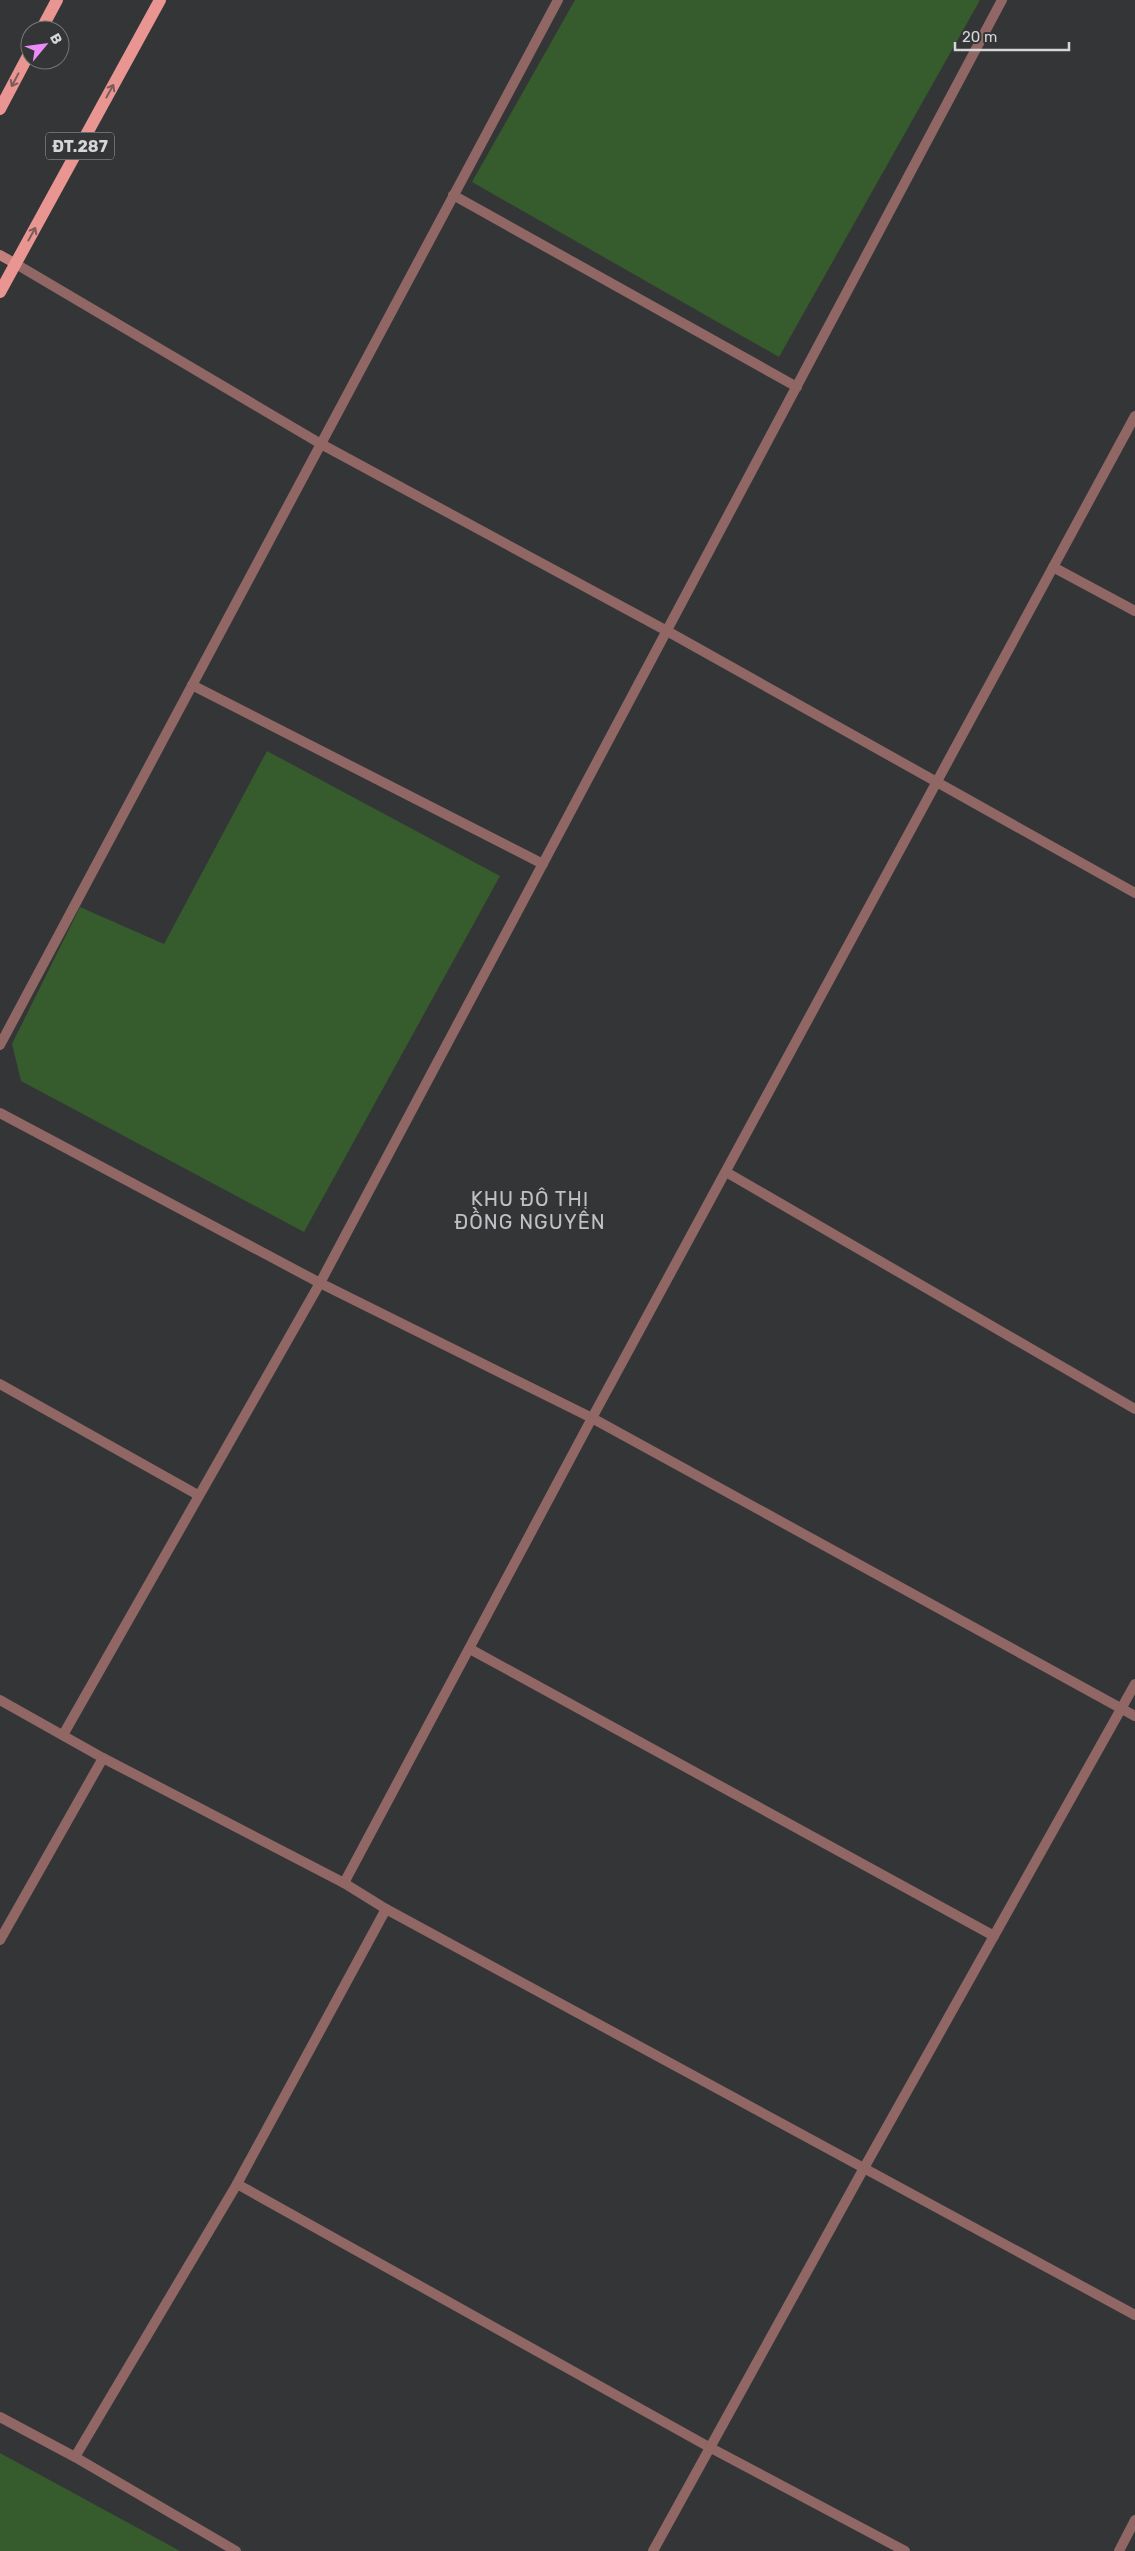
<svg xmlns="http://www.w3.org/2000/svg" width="1135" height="2551" font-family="Rubik,sans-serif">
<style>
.green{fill:#365b2c}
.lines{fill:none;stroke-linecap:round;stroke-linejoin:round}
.minor{stroke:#906764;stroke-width:10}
.secondary{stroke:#c3817d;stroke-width:10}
.primary{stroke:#e99591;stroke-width:12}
.oneway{stroke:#7c5b5b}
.labels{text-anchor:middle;stroke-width:4;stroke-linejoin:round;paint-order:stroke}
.shield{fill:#343537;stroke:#a5a6a7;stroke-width:1}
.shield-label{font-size:16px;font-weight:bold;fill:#d5d6d7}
.quarter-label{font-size:20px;letter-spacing:1px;fill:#bfc1c4;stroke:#343537}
</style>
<rect width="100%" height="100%" fill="#343537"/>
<g class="green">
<polygon points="575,0 980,0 779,357 472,182"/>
<polygon points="267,751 500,876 304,1232 21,1081 12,1044 80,907 164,944"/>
<polygon points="0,2453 180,2551 0,2551"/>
</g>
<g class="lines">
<g class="minor">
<polyline points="453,195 797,387"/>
<polyline points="16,264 321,444 667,631 1135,893"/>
<polyline points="1053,567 1135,611"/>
<polyline points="192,685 543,864"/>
<polyline points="0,1045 558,0"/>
<polyline points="0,1113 320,1283 592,1418 1135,1716"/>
<polyline points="726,1172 1135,1409"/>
<polyline points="0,1384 198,1495"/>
<polyline points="470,1649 994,1936"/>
<polyline points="0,1700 103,1758 344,1883 386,1909 1135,2315"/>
<polyline points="63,1735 320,1283 1002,0"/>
<polyline points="344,1883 592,1418 1135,416"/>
<polyline points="0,1940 103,1758"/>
<polyline points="237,2184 709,2447 905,2551"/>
<polyline points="0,2417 75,2457 236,2551"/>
<polyline points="75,2457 237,2184 386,1909"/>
<polyline points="653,2551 864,2168 1135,1684"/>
<polyline points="1119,2551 1135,2520"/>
</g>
<polyline class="secondary" points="0,255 16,264"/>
<g class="primary">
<polyline points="41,30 57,0"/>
<polyline points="0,109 30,52"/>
<polyline points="0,292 160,0"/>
</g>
</g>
<defs><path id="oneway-shaft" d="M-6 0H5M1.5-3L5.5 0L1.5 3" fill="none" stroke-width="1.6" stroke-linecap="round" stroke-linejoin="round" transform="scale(1.25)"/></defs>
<g class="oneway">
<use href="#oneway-shaft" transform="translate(15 80) rotate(118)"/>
<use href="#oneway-shaft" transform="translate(110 91) rotate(-61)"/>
<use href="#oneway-shaft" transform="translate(32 234) rotate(-61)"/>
</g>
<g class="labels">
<rect class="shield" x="46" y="132.5" width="68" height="27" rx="4"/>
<g class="shield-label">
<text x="80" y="152">ĐT.287</text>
</g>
<g class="quarter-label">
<text x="530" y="1206">KHU ĐÔ THỊ<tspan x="530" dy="23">ĐỒNG NGUYÊN</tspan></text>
</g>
</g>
<g transform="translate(45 45) rotate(61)"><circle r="24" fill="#343537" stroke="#747577"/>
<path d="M0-4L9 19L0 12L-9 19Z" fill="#ec8cfb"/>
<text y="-8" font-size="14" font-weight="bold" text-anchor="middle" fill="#d5d6d7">B</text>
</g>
<path d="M955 42v8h114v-8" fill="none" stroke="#d5d6d7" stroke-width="2.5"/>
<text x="962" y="42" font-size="15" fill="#d5d6d7" stroke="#343537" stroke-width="4" paint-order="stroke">20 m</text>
</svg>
